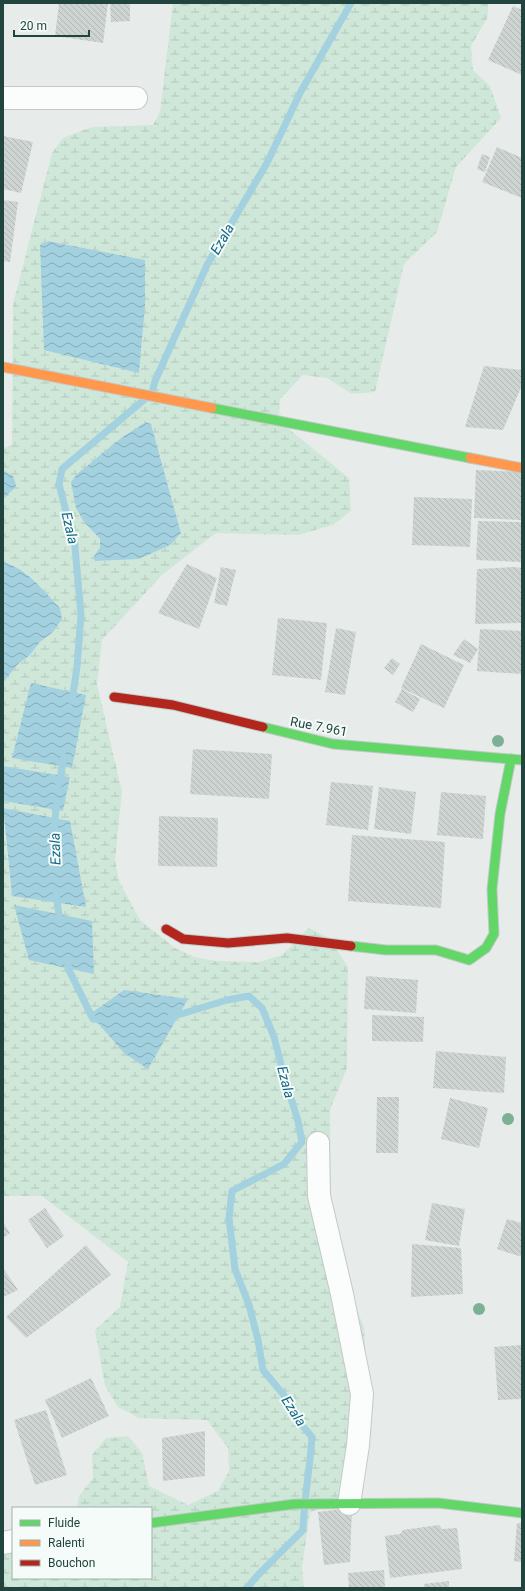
<svg xmlns="http://www.w3.org/2000/svg" width="525" height="1591" font-family="Roboto,sans-serif">
<style>
.wetland{fill:url(#wetland-marsh);fill-rule:evenodd}
.water{fill:url(#water-waves)}
.lines{fill:none;stroke-linecap:round;stroke-linejoin:round}
.stream{stroke:#a3d1df;stroke-width:7}
.building{fill:url(#building-back-hatch)}
.street-casing{stroke:#c4c9c8;stroke-width:24}
.fast-casing{stroke:#c2cac8;stroke-width:11}
.slow-casing{stroke:#c2cac8;stroke-width:11}
.jam-casing{stroke:#c2cac8;stroke-width:11}
.street{stroke:#fbfcfc;stroke-width:22}
.fast{stroke:#63d668;stroke-width:9}
.slow{stroke:#ff974d;stroke-width:9}
.jam{stroke:#b3261e;stroke-width:9}
.tree{fill:#7cb196}
.labels{text-anchor:middle;stroke-width:4;stroke-linejoin:round;paint-order:stroke}
.street-label{font-size:13px;fill:#21443e;stroke:#f5fbf9}
.water-label{font-size:14px;font-style:italic;fill:#126888;stroke:#f5fbf9}
</style>
<defs>
<pattern id="wetland-marsh" width="20" height="14" patternUnits="userSpaceOnUse"><rect width="20" height="14" fill="#cfe7d8"/><path d="M1 5h8M5 5V1M11 12h8M15 12V8" fill="none" stroke="#b1c7ba"/></pattern>
<pattern id="water-waves" width="16" height="10" patternUnits="userSpaceOnUse"><rect width="16" height="10" fill="#a3d1df"/><path d="M0 5q4-4 8 0t8 0" fill="none" stroke="#84abb6"/></pattern>
<pattern id="building-back-hatch" width="6" height="6" patternUnits="userSpaceOnUse"><rect width="6" height="6" fill="#cdd4d2"/><path d="M-1 5l2 2M0 0l6 6M5-1l2 2" fill="none" stroke="#b0b7b5"/></pattern>
</defs>
<rect width="100%" height="100%" fill="#e7ecea"/>
<path class="wetland" d="M173,3H488V17L471,46L473,70L490,86L501,118L456,167L437,232L404,264L375,392L352,394L327,378L303,375L280,399L279,421L349,478L351,511L333,525L298,535L216,533L162,575L102,640L97,684L122,792L115,860L119,881L140,920L175,948L195,957L216,961L259,962L282,955L309,928L329,938L348,967L347,1068L330,1110L331,1201L341,1274L364,1327L369,1417L347,1493L310,1513L302,1567L304,1588H3V1546L13,1540V1578H151V1508H77L79,1496L93,1478L92,1455L106,1438L128,1436L142,1453L149,1486L188,1505L218,1491L229,1471L228,1448L207,1420L139,1418L118,1407L105,1386L95,1330L120,1307L128,1262L42,1196H3V820L12,895L70,821L3,808V801L63,811L70,777L3,766V683L18,664L30,655L40,642L53,632L60,608C44,591 27,566 3,563V499L14,489L13,476L3,470V448L12,445L13,304L52,153L63,138L92,127L153,125L160,112ZM48,241L145,260L142,350L40,245ZM147,422L151,424L181,533L116,559L95,561L93,558L100,547V539L84,522L77,474L121,438Z"/>
<g class="water">
<polygon points="48,241 145,260 145,306 139,373 44,350 40,245"/>
<polygon points="146,422 151,424 181,533 170,545 139,559 95,561 93,558 100,547 100,539 84,522 76,508 71,482 77,474 121,438"/>
<polygon points="3,470 13,476 16,485 14,489 3,499"/>
<path d="M3,562C28,569 43,590 60,608L62,619L53,632L40,642L30,655L18,664L3,683Z"/>
<polygon points="31,683 86,695 72,768 12,758"/>
<polygon points="3,766 70,777 63,811 3,801"/>
<polygon points="3,808 70,821 86,907 12,896"/>
<polygon points="14,905 92,921 94,974 29,960"/>
<polygon points="124,990 188,999 148,1069 124,1053 90,1014"/>
</g>
<g class="lines">
<g class="stream">
<polyline points="72,701 77,667 81,615 75,547 59,484 62,469 152,393 155,381 207,265 267,163 300,93 351,3"/>
<polyline points="59,784 64,757"/>
<polyline points="54,828 57,801"/>
<polyline points="56,894 60,922"/>
<polyline points="67,959 69,970 93,1019 103,1020"/>
<path d="M171,1017L227,1000L249,996L262,1008L274,1037L284,1076L298,1121L302,1142L284,1164L232,1191L229,1218L235,1269L249,1305L258,1340L263,1370L292,1405L301,1424L312,1437C310,1468 304,1498 303,1530L257,1576L247,1588"/>
</g>
</g>
<g class="building">
<polygon points="59,3 108,3 103,43 55,36"/>
<polygon points="110,3 130,3 130,21 111,22"/>
<polygon points="513,6 522,10 522,75 488,60"/>
<polygon points="3,136 33,142 21,193 3,189"/>
<polygon points="497,147 522,158 522,198 482,182"/>
<polygon points="482,154 490,157 485,172 477,169"/>
<polygon points="3,200 18,202 10,262 3,261"/>
<polygon points="484,366 522,370 522,385 503,430 465,427"/>
<polygon points="476,470 522,472 522,520 474,518"/>
<polygon points="414,497 472,499 470,547 412,545"/>
<polygon points="478,521 522,522 522,562 476,560"/>
<polygon points="187,564 217,578 199,629 158,613"/>
<polygon points="221,567 236,570 227,606 214,603"/>
<polygon points="513,567 522,568 522,623 475,624 477,569"/>
<polygon points="278,618 327,623 321,680 272,675"/>
<polygon points="336,628 356,632 345,695 325,692"/>
<polygon points="480,629 522,631 522,674 477,671"/>
<polygon points="464,639 478,649 470,663 453,655"/>
<polygon points="421,644 464,665 444,708 401,688"/>
<polygon points="392,658 400,664 393,675 384,668"/>
<polygon points="402,689 420,699 413,712 395,702"/>
<polygon points="193,749 272,754 269,799 190,794"/>
<polygon points="331,782 373,786 368,830 326,825"/>
<polygon points="379,787 416,792 411,834 374,829"/>
<polygon points="441,792 486,796 483,839 437,835"/>
<polygon points="159,816 218,818 217,867 158,866"/>
<polygon points="352,835 445,842 441,908 348,901"/>
<polygon points="366,976 418,980 416,1013 364,1009"/>
<polygon points="372,1015 424,1017 423,1042 372,1041"/>
<polygon points="436,1051 506,1057 504,1093 433,1088"/>
<polygon points="377,1097 399,1097 398,1153 376,1153"/>
<polygon points="450,1098 488,1108 479,1148 441,1139"/>
<polygon points="432,1203 465,1209 459,1246 425,1240"/>
<polygon points="45,1208 64,1236 47,1248 28,1220"/>
<polygon points="507,1219 522,1223 522,1257 497,1249"/>
<polygon points="3,1222 10,1233 3,1238"/>
<polygon points="412,1244 461,1248 463,1294 411,1297"/>
<polygon points="86,1245 111,1275 26,1338 6,1317"/>
<polygon points="3,1268 18,1290 3,1297"/>
<polygon points="522,1345 522,1399 498,1400 494,1347"/>
<polygon points="91,1378 109,1416 62,1438 45,1400"/>
<polygon points="46,1410 67,1475 35,1485 14,1420"/>
<polygon points="205,1431 205,1476 163,1481 162,1438"/>
<polygon points="352,1508 350,1562 324,1565 318,1512"/>
<polygon points="517,1523 522,1523 522,1562 514,1561"/>
<polygon points="439,1525 442,1529 457,1528 462,1569 390,1578 385,1536 400,1534 403,1530"/>
<polygon points="384,1570 385,1588 349,1588 348,1573"/>
<polygon points="449,1581 449,1588 424,1588 424,1584"/>
</g>
<g class="lines">
<defs>
<g id="street">
<polyline points="3,98 136,98"/>
<polyline points="318,1143 319,1196 342,1294 362,1394 358,1445 349,1504"/>
<polyline points="3,1543 13,1541"/>
</g>
<g id="fast">
<polyline points="212,408 470,458"/>
<polyline points="263,727 333,744 522,760"/>
<polyline points="351,946 386,950 436,950 469,960 486,948 494,934 492,889 500,814 511,759"/>
<polyline points="151,1523 295,1504 438,1503 522,1513"/>
</g>
<g id="slow">
<polyline points="3,367 212,408"/>
<polyline points="470,458 522,468"/>
</g>
<g id="jam">
<polyline points="114,697 173,705 263,727"/>
<polyline points="166,929 183,939 228,943 287,938 351,946"/>
</g>
</defs>
<use href="#street" class="street-casing"/>
<use href="#fast" class="fast-casing"/>
<use href="#slow" class="slow-casing"/>
<use href="#jam" class="jam-casing"/>
<use href="#street" class="street"/>
<use href="#fast" class="fast"/>
<use href="#slow" class="slow"/>
<use href="#jam" class="jam"/>
</g>
<g class="tree">
<circle cx="498" cy="741" r="6"/>
<circle cx="508" cy="1119" r="6"/>
<circle cx="479" cy="1309" r="6"/>
</g>
<g class="labels">
<g class="street-label">
<text transform="translate(319 726) rotate(11)" y="5">Rue 7.961</text>
</g>
<g class="water-label">
<text transform="translate(222 239) rotate(-60)" y="5">Ezala</text>
<text transform="translate(70 528) rotate(77)" y="5">Ezala</text>
<text transform="translate(55 849) rotate(-92)" y="5">Ezala</text>
<text transform="translate(286 1082) rotate(75)" y="5">Ezala</text>
<text transform="translate(294 1411) rotate(57)" y="5">Ezala</text>
</g>
</g>
<rect width="525" height="1591" fill="none" stroke="#21443e" stroke-width="8"/>
<rect x="12" y="1507" width="140" height="72" fill="#f5fbf9" stroke="#a0b2ae"/>
<rect x="20" y="1520" width="20" height="6" fill="#63d668" stroke="#a0b2ae"/>
<text x="48" y="1527" font-size="12" fill="#21443e">Fluide</text>
<rect x="20" y="1540" width="20" height="6" fill="#ff974d" stroke="#a0b2ae"/>
<text x="48" y="1547" font-size="12" fill="#21443e">Ralenti</text>
<rect x="20" y="1560" width="20" height="6" fill="#b3261e" stroke="#a0b2ae"/>
<text x="48" y="1567" font-size="12" fill="#21443e">Bouchon</text>
<path d="M14 30v6h75v-6" fill="none" stroke="#21443e" stroke-width="2"/>
<text x="20" y="30" font-size="12" fill="#21443e" stroke="#f5fbf9" stroke-width="3" paint-order="stroke">20 m</text>
</svg>
